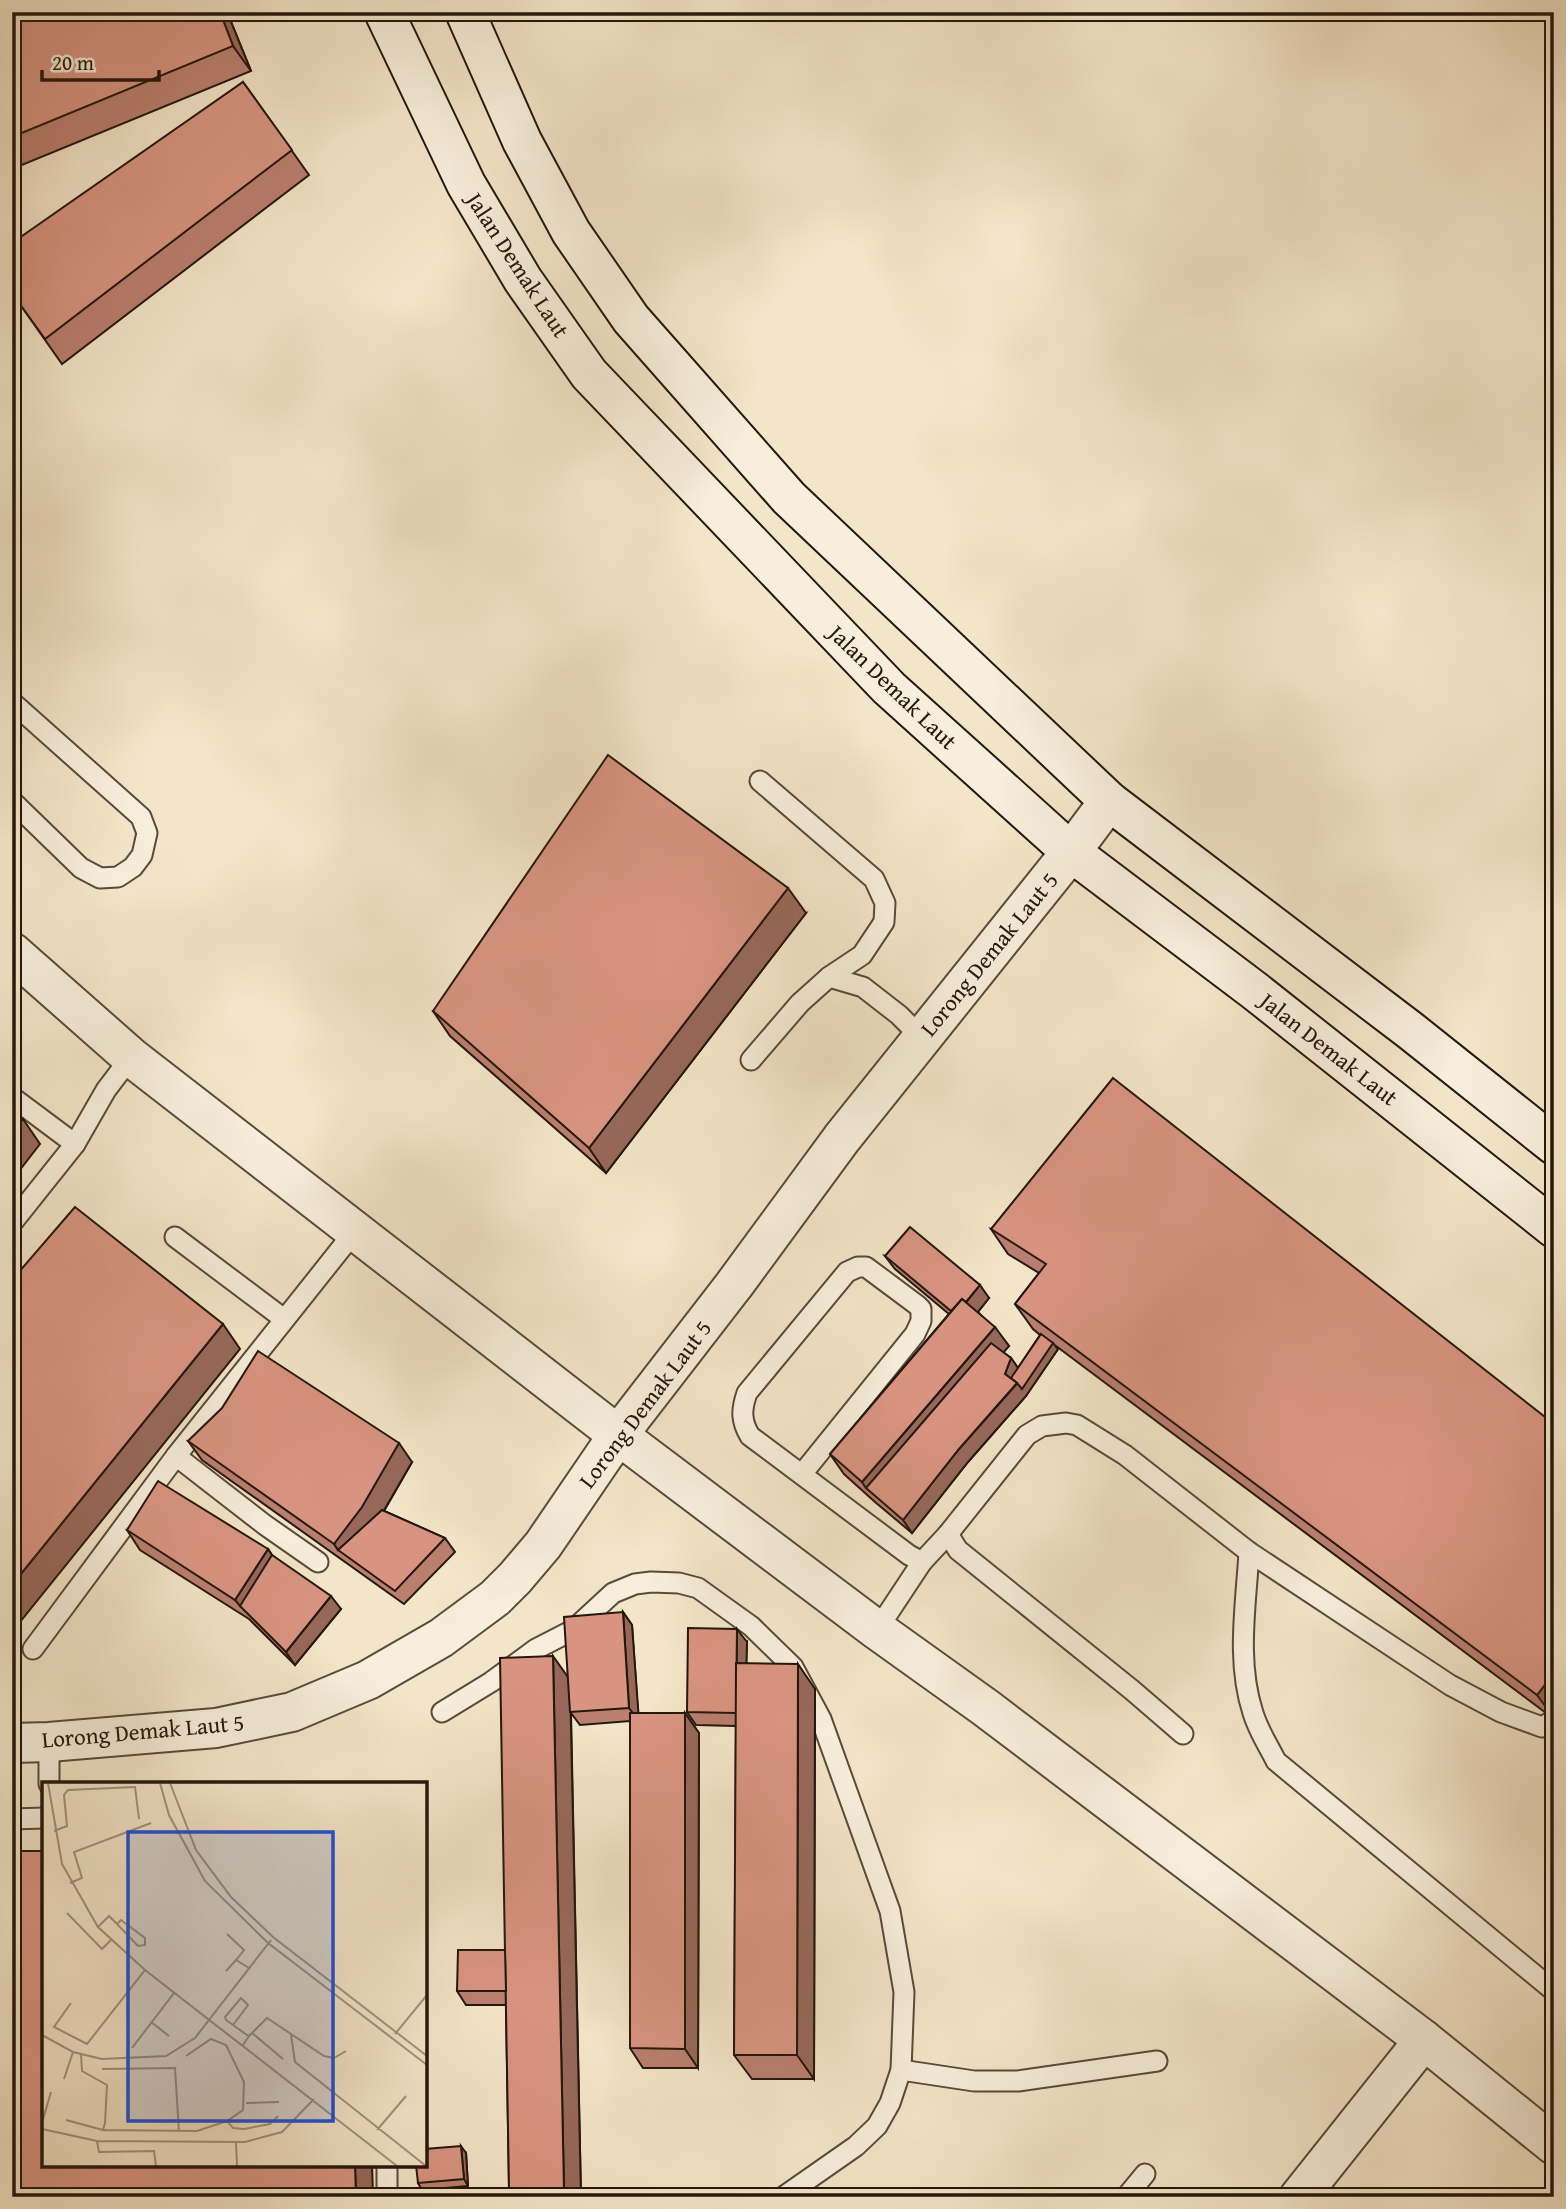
<svg xmlns="http://www.w3.org/2000/svg" width="1566" height="2209" font-family="'Gentium Book Plus',serif">
<style>
.lines{fill:none;stroke-linecap:round;stroke-linejoin:round}
.service-casing{stroke:#584a3b;stroke-width:23}
.minor-casing{stroke:#584a3b;stroke-width:42}
.secondary-casing{stroke:#24170c;stroke-width:42}
.service{stroke:#f7eedb;stroke-width:19}
.minor{stroke:#f7eedb;stroke-width:38}
.secondary{stroke:#f7eedb;stroke-width:38}
.wall{fill:#ba7f6f;stroke:#24170c;stroke-width:2}
.shaded-wall{fill:#97685a;stroke:#24170c;stroke-width:2}
.building{fill:#d89481;stroke:#24170c;stroke-width:2}
.labels{text-anchor:middle;stroke-width:6;stroke-linejoin:round;paint-order:stroke}
.street-label{font-size:23px;fill:#24170c;stroke:#f7eedb}
.inset-road{fill:none;stroke:#a0937d;stroke-width:2}
.view{fill:#1d4ed8;fill-opacity:0.15;stroke:#1d4ed8;stroke-width:3.5}
.inset-edge{fill:none;stroke:#24170c;stroke-width:3.5}
</style>
<rect width="100%" height="100%" fill="#f3e5c8"/>
<filter id="stains"><feTurbulence type="fractalNoise" baseFrequency=".00286" numOctaves="4"/><feColorMatrix values="0 0 0 0 .2 0 0 0 0 .09 0 0 0 0 .02 0 0 0 .5 -.17"/></filter>
<radialGradient id="worn" r=".72"><stop offset=".6" stop-color="#630" stop-opacity="0"/><stop offset="1" stop-color="#630" stop-opacity=".3"/></radialGradient>
<g class="lines">
<defs>
<g id="service">
<polyline points="12,702 141,817 147,833 142,855 133,867 118,877 100,878 81,868 12,801"/>
<polyline points="760,781 874,879 885,903 884,922 862,955 829,977"/>
<polyline points="751,1060 800,1003 829,977 863,987 899,1015 922,1038"/>
<polyline points="12,1097 75,1144"/>
<polyline points="12,1223 75,1144 106,1090 131,1057"/>
<polyline points="175,1237 284,1319"/>
<polyline points="176,1456 265,1525 318,1562"/>
<path d="M802,1474L915,1334L921,1321V1309L917,1305L866,1267H858L847,1272L747,1393C741,1410 741,1421 750,1436L909,1555L922,1562L877,1630"/>
<polyline points="948,1534 958,1550 1132,1690 1183,1734"/>
<path d="M1249,1552C1246,1605 1236,1661 1253,1713C1258,1730 1268,1745 1276,1761L1554,1991"/>
<polyline points="922,1562 948,1534 1027,1435 1042,1426 1066,1423 1077,1425 1125,1455 1249,1552 1450,1685 1501,1712 1542,1727 1554,1720"/>
<polyline points="33,1649 176,1456 355,1231"/>
<polyline points="442,1712 491,1682 536,1649 573,1630 613,1593 635,1584 651,1582 679,1583 698,1588 751,1626 793,1667 821,1719 890,1911 904,1992 901,2070 890,2103 877,2126 856,2146 783,2197"/>
<polyline points="49,1742 49,1784"/>
<polyline points="12,1819 44,1818"/>
<polyline points="901,2070 974,2081 1018,2081 1157,2061"/>
<polyline points="387,2165 387,2197"/>
<polyline points="1126,2197 1145,2174"/>
</g>
<g id="minor">
<polyline points="12,952 131,1057 618,1435 877,1630 986,1708 1424,2040 1554,2145"/>
<polyline points="12,1743 49,1742 216,1728 292,1712 368,1680 441,1638 495,1598 515,1578 543,1545 618,1435 734,1285 842,1138 1071,852 1109,801"/>
<polyline points="1299,2197 1424,2040"/>
</g>
<g id="secondary">
<polyline points="384,12 466,184 523,280 589,374 889,688 1071,852 1255,991 1554,1228"/>
<polyline points="465,12 522,141 571,232 631,319 789,498 1109,801 1411,1031 1554,1145"/>
</g>
</defs>
<use href="#service" class="service-casing"/>
<use href="#minor" class="minor-casing"/>
<use href="#secondary" class="secondary-casing"/>
<use href="#service" class="service"/>
<use href="#minor" class="minor"/>
<use href="#secondary" class="secondary"/>
</g>
<g class="wall">
<polygon points="12,12 227,12 251,71 12,169"/>
<polygon points="243,82 309,175 62,364 12,293"/>
<polygon points="806,913 606,1173 450,1036 433,1011"/>
<polygon points="991,1229 1554,1424 1554,1719 1056,1346 1058,1349 1026,1396 968,1462 912,1533 875,1502 844,1474 830,1454 949,1314 895,1269 885,1256 989,1298 978,1312 1009,1346 1003,1352 1011,1358 1018,1368 1040,1335 1033,1329 1015,1304 1039,1273 1008,1254"/>
<polygon points="188,1441 412,1462 384,1511 445,1538 455,1552 404,1604 202,1460"/>
<polygon points="127,1530 268,1549 272,1555 341,1609 295,1665 249,1619 140,1550"/>
<polygon points="623,1612 632,1625 638,1713 685,1713 699,1733 698,2068 643,2068 630,2048 630,1721 580,1725 571,1713 581,2197 515,2197 509,2188 506,2005 466,2005 457,1991 505,1950 568,1677"/>
<polygon points="747,1642 746,1663 815,1689 814,2079 752,2079 734,2055 736,1726 696,1725 687,1712"/>
<polygon points="466,2153 468,2186 422,2190 418,2183"/>
</g>
<g class="shaded-wall">
<polygon points="220,12 227,12 251,71 233,46"/>
<polygon points="788,888 806,913 606,1173 589,1148"/>
<polygon points="23,1119 40,1144 12,1180 12,1133"/>
<polygon points="980,1285 989,1298 965,1328 956,1315"/>
<polygon points="223,1324 240,1349 12,1632 12,1585"/>
<polygon points="995,1327 1009,1346 878,1498 866,1488 862,1482"/>
<polygon points="1053,1343 1058,1349 1026,1396 968,1462 912,1533 903,1520 959,1449"/>
<polygon points="1011,1358 1020,1371 1015,1384 1005,1374"/>
<polygon points="399,1443 412,1462 375,1526 338,1550 334,1544"/>
<polygon points="268,1549 281,1569 240,1606 235,1600"/>
<polygon points="331,1596 341,1609 295,1665 286,1652"/>
<polygon points="623,1612 632,1625 639,1721 629,1708"/>
<polygon points="737,1629 747,1642 745,1726 736,1713"/>
<polygon points="553,1656 570,1680 581,2197 570,2197 564,2189"/>
<polygon points="798,1664 815,1689 814,2079 797,2055"/>
<polygon points="1554,1673 1554,1718 1537,1695"/>
<polygon points="685,1713 699,1733 698,2068 685,2049"/>
<polygon points="12,1832 16,1837 16,1876 12,1870"/>
<polygon points="461,2146 466,2153 468,2186 464,2179"/>
<polygon points="355,2165 372,2165 373,2197 356,2197"/>
</g>
<g class="building">
<polygon points="12,12 220,12 233,46 12,137"/>
<polygon points="243,82 292,150 45,339 12,293 12,243"/>
<polygon points="608,755 788,888 589,1148 433,1011"/>
<polygon points="1113,1078 1554,1424 1554,1673 1537,1695 1015,1304 1046,1264 991,1229"/>
<polygon points="12,1111 23,1119 12,1133"/>
<polygon points="75,1207 223,1324 12,1585 12,1280"/>
<polygon points="910,1227 980,1285 966,1302 962,1299 951,1311 885,1256"/>
<polygon points="962,1299 995,1327 862,1482 830,1454"/>
<polygon points="1041,1334 1053,1343 1022,1389 1017,1383 1011,1378"/>
<polygon points="991,1343 1011,1358 1005,1374 1017,1383 959,1449 903,1520 866,1488"/>
<polygon points="258,1351 399,1443 362,1507 334,1544 188,1441 222,1408"/>
<polygon points="158,1481 268,1549 235,1600 127,1530"/>
<polygon points="382,1510 445,1538 395,1591 338,1550"/>
<polygon points="272,1555 331,1596 286,1652 240,1606"/>
<polygon points="623,1612 629,1708 570,1712 564,1617"/>
<polygon points="688,1628 737,1629 736,1713 687,1712"/>
<polygon points="553,1656 564,2189 509,2188 500,1658"/>
<polygon points="736,1663 798,1664 797,2055 734,2055"/>
<polygon points="630,1713 685,1713 685,2049 630,2048"/>
<polygon points="12,1851 44,1851 44,2165 355,2165 356,2197 12,2197"/>
<polygon points="458,1950 505,1950 506,1991 457,1991"/>
<polygon points="461,2146 464,2179 418,2183 416,2165 425,2165 425,2149"/>
</g>
<g class="labels">
<g class="street-label">
<text transform="translate(518 265) rotate(57)" y="8">Jalan Demak Laut</text>
<text transform="translate(893 687) rotate(44)" y="8">Jalan Demak Laut</text>
<text transform="translate(989 954) rotate(-51)" y="8">Lorong Demak Laut 5</text>
<text transform="translate(1329 1049) rotate(38)" y="8">Jalan Demak Laut</text>
<text transform="translate(645 1404) rotate(-53)" y="8">Lorong Demak Laut 5</text>
<text transform="translate(143 1731) rotate(-5)" y="8">Lorong Demak Laut 5</text>
</g>
</g>
<g transform="translate(42 1782)">
<rect width="385" height="385" fill="#f3e5c8"/>
<path class="inset-road" d="M6,1L20,82L56,145L103,188L355,384M118,1L127,33L163,99L226,161L385,283M128,1L154,68L189,115L231,155L385,274M12,49L25,44L22,13L26,8L93,5L97,37M28,101L40,96L32,70L109,41M25,131L60,167L69,158M79,138L103,156V163L96,164L75,142ZM56,145L67,134L75,142M185,152L202,168L194,178M184,189L194,178L207,186M29,221L12,245L45,262L103,188M109,240L127,254M191,243L206,223L199,216L183,235L184,238L205,253L207,254L201,263M210,251L241,277M353,252L385,213M0,253L31,270L60,277L124,274L153,256L229,158M249,253L253,280L384,384M207,254L225,236L282,274L292,276L304,269M90,266L132,211M60,287L133,286L137,350M22,297L31,270M204,321L237,320M24,338L61,348L63,341L65,303L40,289L39,272M185,339L191,346L202,347L228,342L236,334M0,341L9,310M0,347L55,359L203,360L240,350L272,317M61,348L155,349L185,339L201,328L202,300L184,263L169,257L144,274M335,348L364,314M55,359L57,370L112,369L114,384M194,361L195,384"/>
<path class="view" d="M86,50H291V339H86Z"/>
<rect width="385" height="385" class="inset-edge"/>
</g>
<rect width="1566" height="2209" fill="none" stroke="#f3e5c8" stroke-width="42"/>
<rect x="14" y="14" width="1538" height="2181" fill="none" stroke="#24170c" stroke-width="3.5"/>
<rect x="21" y="21" width="1524" height="2167" fill="none" stroke="#24170c" stroke-width="2"/>
<path d="M42 70v10h117v-10" fill="none" stroke="#24170c" stroke-width="3.5"/>
<text x="52" y="70" font-size="21" fill="#24170c" stroke="#f7eedb" stroke-width="5" paint-order="stroke">20 m</text>
<rect width="100%" height="100%" filter="url(#stains)"/>
<rect width="100%" height="100%" fill="url(#worn)"/>
</svg>
